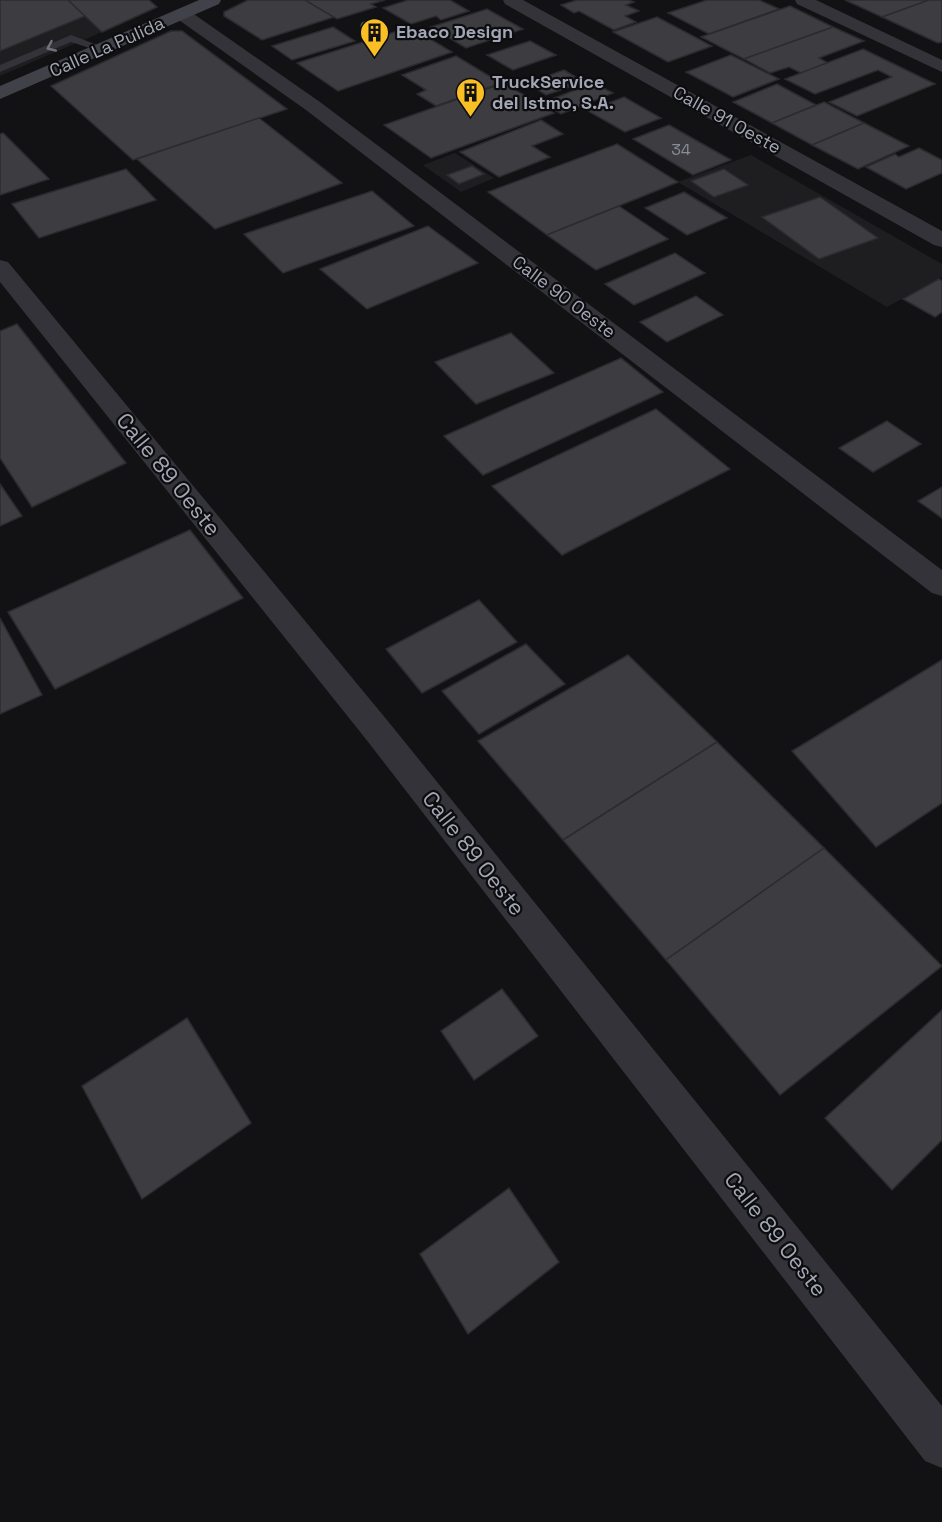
<svg xmlns="http://www.w3.org/2000/svg" width="942" height="1522" font-family="'Space Grotesk',sans-serif">
<style>
.built{fill:#1e1e21}
.building{fill:#3c3c41;stroke:#2c2c30;stroke-width:1.5}
.lines{fill:none;stroke-linecap:round;stroke-linejoin:round}
.service{fill:#333339;fill-rule:evenodd}
.minor{fill:#333339;fill-rule:evenodd}
.secondary{fill:#414249;fill-rule:evenodd}
.tree{fill:#4b614e}
.oneway{stroke:#71737d}
.labels{text-anchor:middle;stroke-width:4.5;stroke-linejoin:round;paint-order:stroke}
.far-number-label{font-size:16px;fill:#898c98}
.far-poi-label{font-size:18px;font-weight:bold;fill:#a3a7b5;stroke:#0d0d0f;text-anchor:start}
.far-street-label{font-size:18px;fill:#a3a7b5;stroke:#0d0d0f}
.street-label{font-size:22px;fill:#a3a7b5;stroke:#0d0d0f}
</style>
<rect width="100%" height="100%" fill="#121214"/>
<g class="built">
<polygon points="0,0 68,0 102,32 0,76"/>
<polygon points="455,153 494,178 461,192 423,165"/>
<polygon points="751,155 942,264 942,277 887,307 678,182"/>
</g>
<g class="building">
<polygon points="0,0 68,0 85,16 0,51"/>
<polygon points="68,0 149,0 157,7 102,32"/>
<polygon points="248,0 305,0 334,17 262,40 224,16 224,12"/>
<polygon points="305,0 385,0 371,4 376,7 337,19"/>
<polygon points="408,0 450,0 469,11 441,20 436,16 411,24 383,8"/>
<polygon points="577,0 629,0 634,2 626,5 639,11 625,16 636,22 614,30 579,11 574,13 561,5"/>
<polygon points="707,0 759,0 779,9 709,34 668,13"/>
<polygon points="845,0 929,0 882,17"/>
<polygon points="929,0 942,0 942,42 938,43 882,17"/>
<polygon points="790,6 833,27 744,59 701,37"/>
<polygon points="487,9 523,29 466,48 431,27"/>
<polygon points="657,17 712,46 668,62 613,32"/>
<polygon points="333,27 355,41 292,60 272,46"/>
<polygon points="410,27 452,52 338,91 297,63"/>
<polygon points="833,27 864,41 819,58 828,63 801,73 789,67 770,73 744,59"/>
<polygon points="171,31 182,31 287,109 133,160 51,86"/>
<polygon points="530,41 556,55 513,70 487,55"/>
<polygon points="863,49 935,84 857,116 829,102 892,77 878,70 815,94 785,79"/>
<polygon points="731,55 779,79 733,97 686,72"/>
<polygon points="456,56 501,83 436,106 417,94 426,90 402,75"/>
<polygon points="564,70 584,82 546,95 527,83"/>
<polygon points="504,83 554,113 431,158 384,125"/>
<polygon points="593,83 613,93 561,114 542,103"/>
<polygon points="777,84 816,105 772,123 733,102"/>
<polygon points="624,97 661,118 625,132 588,111"/>
<polygon points="824,102 864,123 812,145 772,123"/>
<polygon points="259,118 342,183 215,229 137,159"/>
<polygon points="541,120 563,134 532,146 550,157 499,177 460,152"/>
<polygon points="864,123 909,146 858,169 812,145"/>
<polygon points="669,125 731,160 693,175 633,139"/>
<polygon points="3,133 49,179 0,195 0,134"/>
<polygon points="617,144 678,182 547,235 488,192"/>
<polygon points="919,148 942,160 942,173 906,189 866,167 895,154 899,157"/>
<polygon points="472,166 484,174 459,184 447,175"/>
<polygon points="126,169 156,200 39,238 12,204"/>
<polygon points="724,169 748,185 714,197 691,181"/>
<polygon points="372,191 414,226 283,273 244,234"/>
<polygon points="684,192 727,218 687,235 645,208"/>
<polygon points="820,197 878,238 819,259 762,217"/>
<polygon points="619,206 668,239 596,270 547,235"/>
<polygon points="428,226 478,263 367,309 320,269"/>
<polygon points="675,253 705,273 634,305 605,284"/>
<polygon points="939,279 942,281 942,312 935,317 903,299"/>
<polygon points="696,296 723,315 667,342 640,322"/>
<polygon points="17,324 126,463 32,507 0,458 0,331"/>
<polygon points="511,333 554,373 476,404 435,362"/>
<polygon points="621,358 663,392 483,475 444,436"/>
<polygon points="656,409 730,469 562,555 492,486"/>
<polygon points="887,421 921,444 873,472 839,448"/>
<polygon points="0,484 22,516 0,526"/>
<polygon points="942,487 942,518 918,501"/>
<polygon points="190,530 243,598 55,689 8,612"/>
<polygon points="479,600 517,642 422,693 386,649"/>
<polygon points="0,618 42,695 0,714"/>
<polygon points="526,644 565,684 479,734 442,691"/>
<polygon points="628,655 717,742 563,840 478,741"/>
<polygon points="942,660 942,803 876,847 792,751"/>
<polygon points="717,742 824,848 666,960 563,840"/>
<polygon points="824,848 942,966 780,1095 666,960"/>
<polygon points="502,989 538,1036 474,1080 441,1031"/>
<polygon points="942,1010 942,1140 892,1190 825,1118"/>
<polygon points="187,1018 251,1123 142,1199 82,1086"/>
<polygon points="509,1188 559,1262 468,1334 420,1254"/>
</g>
<g class="lines">
<polygon class="service" points="71,35 108,49 102,52 71,42 0,72 0,65"/>
<g class="minor">
<polygon points="503,0 523,0 942,231 942,247 934,245 505,4"/>
<polygon points="795,0 816,0 942,60 942,72 797,4"/>
<polygon points="182,9 188,10 320,102 942,570 942,596 932,593 306,110 176,18 174,14 176,10"/>
<polygon points="0,260 8,262 387,720 942,1406 942,1468 925,1461 365,738 0,282"/>
</g>
<polygon class="secondary" points="199,0 221,0 219,4 0,99 0,86"/>
</g>
<circle class="tree" cx="365" cy="26" r="4.5"/>
<defs><path id="oneway-chevron" d="M-2-3.5L2.5 0L-2 3.5" fill="none" stroke-width="1.6" stroke-linecap="round" stroke-linejoin="round" transform="scale(1.5)"/></defs>
<use class="oneway" href="#oneway-chevron" transform="translate(51 47) rotate(156)"/>
<defs>
<symbol id="building-pin" viewBox="-11 -11 22 30"><path d="M0 17L-7.5 6A9.5 9.5 0 1 1 7.5 6Z" fill="#f9bf25" stroke="#0d0d0f"/><path d="M-4-6H4V6H1V3H-1V6H-4ZM-2.5-4.3h1.7v1.8h-1.7ZM.8-4.3h1.7v1.8H.8ZM-2.5-1h1.7V.8h-1.7ZM.8-1h1.7V.8H.8Z" fill="#111"/></symbol>
</defs>
<g fill-rule="evenodd">
<use href="#building-pin" x="358" y="16" width="33" height="45"/>
<use href="#building-pin" x="454" y="76" width="33" height="45"/>
</g>
<g class="labels">
<g class="far-number-label">
<text x="681" y="155">34</text>
</g>
<g class="far-poi-label">
<text x="396" y="38">Ebaco Design</text>
<text x="492" y="88">TruckService<tspan x="492" dy="21">del Istmo, S.A.</tspan></text>
</g>
<g class="far-street-label">
<text transform="translate(107 47) rotate(-24)" y="6">Calle La Pulida</text>
<text transform="translate(727 120) rotate(29)" y="6">Calle 91 Oeste</text>
<text transform="translate(564 297) rotate(37)" y="6">Calle 90 Oeste</text>
</g>
<g class="street-label">
<text transform="translate(169 474) rotate(51)" y="8">Calle 89 Oeste</text>
<text transform="translate(474 853) rotate(52)" y="8">Calle 89 Oeste</text>
<text transform="translate(776 1234) rotate(52)" y="8">Calle 89 Oeste</text>
</g>
</g>
</svg>
